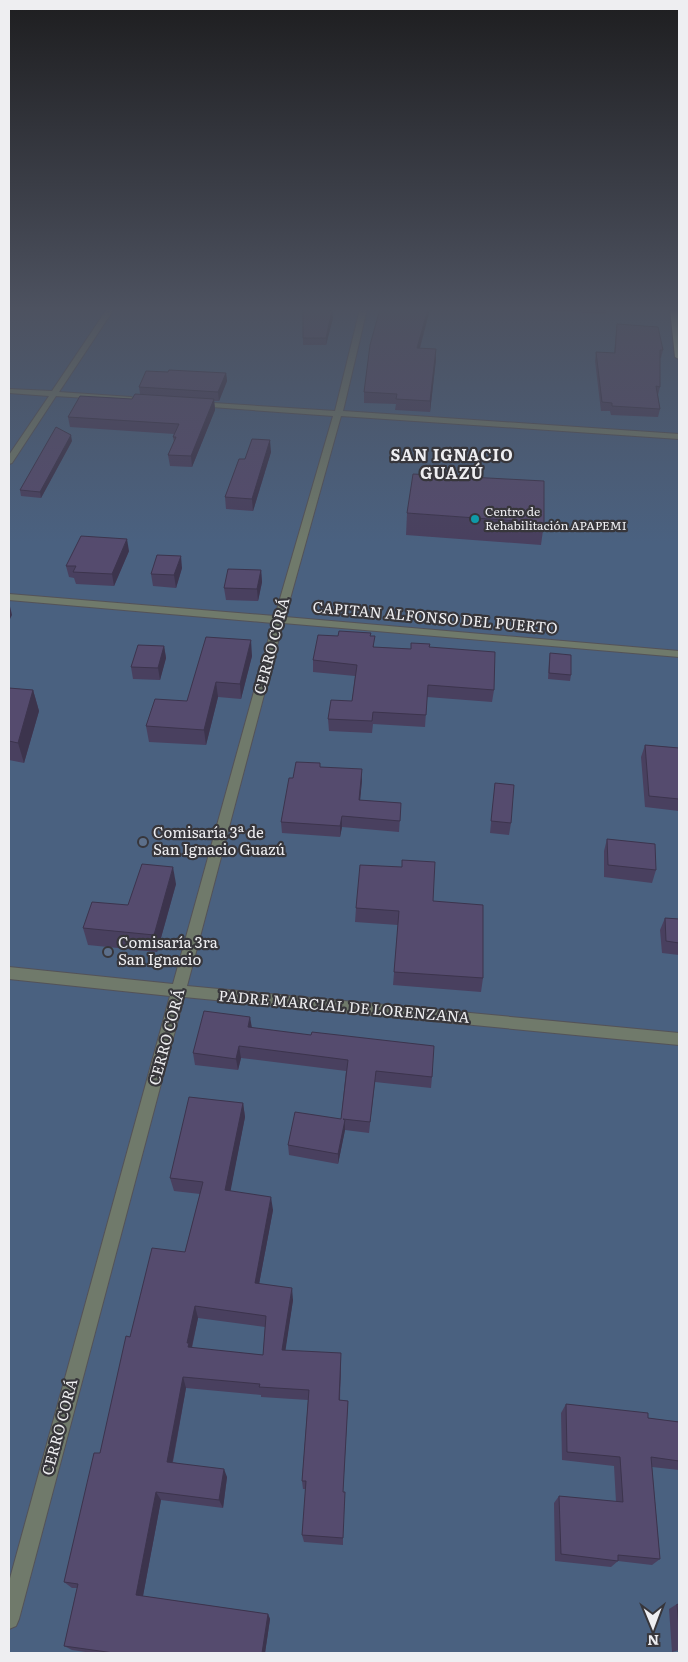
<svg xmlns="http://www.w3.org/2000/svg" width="688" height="1662" font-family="Literata,serif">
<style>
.water{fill:#4a6180}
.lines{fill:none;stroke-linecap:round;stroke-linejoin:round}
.minor-casing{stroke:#545358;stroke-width:2}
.major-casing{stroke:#545358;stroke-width:2}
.minor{fill:#707a6b;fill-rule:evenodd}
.major{fill:#a7bc9d;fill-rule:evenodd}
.wall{fill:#49405f;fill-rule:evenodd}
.shaded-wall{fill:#3c344d}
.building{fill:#554b6e;stroke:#3c344d;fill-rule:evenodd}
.culture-dot{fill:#0f9aa8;stroke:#37363b;stroke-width:2}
.service-dot{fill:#5c6f8a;stroke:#37363b;stroke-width:2}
.labels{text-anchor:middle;stroke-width:4.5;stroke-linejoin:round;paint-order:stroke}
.far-poi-label{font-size:12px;fill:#eeeef1;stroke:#37363b;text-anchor:start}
.street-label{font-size:15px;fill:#eeeef1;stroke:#37363b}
.poi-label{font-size:15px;fill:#eeeef1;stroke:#37363b;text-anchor:start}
.far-district-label{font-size:16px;font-weight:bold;letter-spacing:1px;fill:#eeeef1;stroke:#37363b}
</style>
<rect width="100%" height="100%" fill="#37363b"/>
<rect class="water" x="9" y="309" width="670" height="1344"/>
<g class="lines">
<defs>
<g id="minor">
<polygon points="107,309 114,309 59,392 131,397 135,399 131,401 56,396 12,463 9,464 9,455 49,396 9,393 9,389 52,391"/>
<polygon points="360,309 367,309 343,411 679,434 679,439 341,416 285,617 679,651 679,657 283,623 187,986 679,1033 679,1045 184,997 19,1619 16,1626 9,1629 9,1582 170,996 9,979 9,967 173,984 273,623 9,600 9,594 275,616 333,416 198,406 194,404 198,402 335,411"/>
</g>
<polygon id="major" points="670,309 678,309 679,359 675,357"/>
</defs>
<use href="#minor" class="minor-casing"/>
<use href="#major" class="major-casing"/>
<use href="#minor" class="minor"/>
<use href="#major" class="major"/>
</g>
<g class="wall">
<polygon points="303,309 332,309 333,318 326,345 303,345"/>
<polygon points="380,309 430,309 420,348 436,359 430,412 395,410 396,404 364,403 364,392"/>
<polygon points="551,309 607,309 606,314 551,311"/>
<polygon points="617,324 663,350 661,358 660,358 660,387 658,395 660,409 658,417 611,415 610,411 601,411 595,361 596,352 614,353"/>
<polygon points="226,373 227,381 219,401 214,401 215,410 192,467 170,466 168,455 174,442 173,437 174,434 70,427 68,417 132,399 140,394 139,387"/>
<polygon points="72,441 41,498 21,496 20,490"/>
<polygon points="271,452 253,511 226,509 225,497 245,459"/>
<polygon points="407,513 544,523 541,545 406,535"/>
<polygon points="129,551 114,586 76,584 74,578 69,577 66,566"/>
<polygon points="182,568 176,588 153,586 151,574"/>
<polygon points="261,570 262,582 258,601 226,600 224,588"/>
<polygon points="338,636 371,636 374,647 411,649 429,647 494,690 492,702 427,697 425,727 373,724 372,733 329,731 328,719 352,701 355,676 313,672 313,660"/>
<polygon points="164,646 166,658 160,680 133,679 131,667"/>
<polygon points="550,653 571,675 570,681 548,679 549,660"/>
<polygon points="252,656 241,699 218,697 206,745 149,742 146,726 187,701"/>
<polygon points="9,688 33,690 39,711 24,763 9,760"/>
<polygon points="645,745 679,748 679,820 679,811 645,807 641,757"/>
<polygon points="320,767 362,780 360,800 401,803 399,832 342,827 340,837 282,833 281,822 293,778"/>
<polygon points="495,783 511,823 509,835 490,833"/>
<polygon points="607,839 656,870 652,883 604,877 604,851"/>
<polygon points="176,884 157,952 88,945 83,928"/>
<polygon points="433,901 483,978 481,992 393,985 398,925 355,922 356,908"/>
<polygon points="665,918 679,919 679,955 662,953 660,930"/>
<polygon points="252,1028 432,1077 431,1088 375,1082 369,1133 345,1130 338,1164 289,1155 288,1145 341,1119 346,1071 241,1058 238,1070 195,1065 193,1053"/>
<path d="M243,1103L245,1117L230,1191L273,1210L259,1284L293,1300L285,1350L341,1364L340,1400L348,1401L343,1492V1545L304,1542L302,1535L306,1489H303L302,1481L308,1400L261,1397V1395L186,1388L173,1462L227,1477L223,1508L161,1500L143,1596L268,1614L270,1619L265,1653H92L72,1650L64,1646L77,1588H72L64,1582L100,1453L130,1337L185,1252L200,1194L174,1191L170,1178ZM198,1318L265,1327L263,1355L192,1348Z"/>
<polygon points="679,1353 679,1375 678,1354"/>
<polygon points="566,1404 648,1418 679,1422 679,1470 652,1467 660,1559 652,1565 618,1561 611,1567 555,1561 554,1503 559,1496 616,1502 614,1466 562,1460 561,1413"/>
<polygon points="677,1604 679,1605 679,1650 672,1652 669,1609"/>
</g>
<g class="shaded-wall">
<polygon points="428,309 430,309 417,358 417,348"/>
<polygon points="332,311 333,318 326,345 326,338"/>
<polygon points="436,349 436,359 430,412 430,401"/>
<polygon points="226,373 227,381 219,401 218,392"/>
<polygon points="214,399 215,410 192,467 191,456"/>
<polygon points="71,435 72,441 41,498 40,492"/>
<polygon points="270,440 271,452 253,511 252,499"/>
<polygon points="127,539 129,551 114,586 112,574"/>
<polygon points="181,556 182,568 176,588 174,575"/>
<polygon points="261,570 262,582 258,601 257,589"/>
<polygon points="9,602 12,615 9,621"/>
<polygon points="251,640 252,656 241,699 240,684"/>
<polygon points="164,646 166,658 160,680 158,668"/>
<polygon points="216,682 218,697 206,745 204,730"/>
<polygon points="33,690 39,711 24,763 18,743"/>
<polygon points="362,769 362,780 359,811 359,800"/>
<polygon points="342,816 342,827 340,837 340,826"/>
<polygon points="173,867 176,884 157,952 154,935"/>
<polygon points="250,1017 252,1028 248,1027"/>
<polygon points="239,1046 241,1058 238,1070 236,1059"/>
<polygon points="243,1103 245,1117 228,1204 225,1190"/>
<polygon points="345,1120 345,1130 338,1164 338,1154"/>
<polygon points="271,1197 273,1210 257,1295 255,1283"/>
<polygon points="292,1288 293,1300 284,1360 282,1350"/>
<polygon points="195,1306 198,1318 191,1350 192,1358 187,1343"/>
<polygon points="341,1353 341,1364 339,1410 339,1400"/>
<polygon points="183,1377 186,1388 171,1470 167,1462"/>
<polygon points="224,1469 227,1477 223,1508 219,1500"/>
<polygon points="156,1492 161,1500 142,1601 136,1595"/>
<polygon points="268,1614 270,1619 265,1653 262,1653"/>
</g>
<g class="building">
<polygon points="303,309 330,309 329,311 332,311 326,338 303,338"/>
<polygon points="380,309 428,309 417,348 436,349 430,401 396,399 397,394 364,392 370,345"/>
<polygon points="617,324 658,327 663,350 660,350 660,387 656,386 660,409 612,406 612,403 602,402 596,352 615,353"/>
<polygon points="169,370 226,373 218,392 139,387 146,371 168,372"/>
<polygon points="135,394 214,399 191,456 168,455 176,437 173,437 179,424 68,417 80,396 132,399"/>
<polygon points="56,427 71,435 40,492 20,490"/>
<polygon points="252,439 270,440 252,499 225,497 239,459 245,459"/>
<polygon points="413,474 544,481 544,523 407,513"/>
<polygon points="81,536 127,539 112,574 73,572 76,566 66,566"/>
<polygon points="157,555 181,556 174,575 151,574"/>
<polygon points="228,569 261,570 257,589 224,588"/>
<polygon points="339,631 371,633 370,636 375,636 373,647 411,649 411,643 430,644 429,647 495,652 494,690 428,685 426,715 373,712 372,721 328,719 331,700 352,701 357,665 313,660 318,635 338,636"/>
<polygon points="206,637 251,640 240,684 216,682 204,730 146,726 155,699 187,701"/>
<polygon points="138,645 164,646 158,668 131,667"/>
<polygon points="550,653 571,655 571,675 549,673"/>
<polygon points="9,688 33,690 18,743 9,741"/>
<polygon points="645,745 679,748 679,799 649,796"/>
<polygon points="296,762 320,763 320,767 362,769 359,800 401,803 400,821 342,816 340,826 281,822 289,778 293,778"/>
<polygon points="495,783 514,785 511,823 491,821"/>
<polygon points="607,839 655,844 656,870 608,865"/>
<polygon points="402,860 435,862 433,901 483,905 483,978 394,972 399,911 356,908 360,865 402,867"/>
<polygon points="142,864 173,867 154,935 83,928 92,902 128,905"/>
<polygon points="665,918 679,919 679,943 666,941"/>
<polygon points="204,1011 250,1017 248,1027 311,1035 312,1032 434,1046 432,1077 376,1071 370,1122 343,1119 345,1120 338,1154 288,1145 295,1112 341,1119 348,1060 239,1046 236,1059 193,1053"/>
<path d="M189,1097L243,1103L225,1190L271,1197L255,1283L292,1288L282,1350L341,1353L339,1400L348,1401L343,1492H345L343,1538L302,1535L306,1481H302L309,1390L259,1387L260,1384L183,1377L167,1462L224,1469L219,1500L156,1492L136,1595L268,1614L262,1653H114L64,1646L78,1584L64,1582L94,1453H100L126,1336L130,1337L152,1248L185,1252L203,1182L170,1178ZM195,1306L266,1316L263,1355L188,1347L189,1343H187Z"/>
<polygon points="566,1404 648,1413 648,1418 679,1422 679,1461 651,1457 660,1559 618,1555 618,1561 561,1554 559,1496 623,1502 620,1457 567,1452"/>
<polygon points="677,1604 679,1605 679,1629"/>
</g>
<linearGradient id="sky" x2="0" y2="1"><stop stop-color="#1e1e20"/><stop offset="0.57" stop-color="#4d5260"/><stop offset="1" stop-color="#4d5260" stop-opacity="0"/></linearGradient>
<rect width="688" height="542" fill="url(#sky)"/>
<circle class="culture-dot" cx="475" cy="519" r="5"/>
<g class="service-dot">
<circle cx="143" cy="842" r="5"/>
<circle cx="108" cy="952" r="5"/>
</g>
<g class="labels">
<g class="far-poi-label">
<text x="485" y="516">Centro de<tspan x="485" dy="14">Rehabilitación APAPEMI</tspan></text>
</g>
<g class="street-label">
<text transform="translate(435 618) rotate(5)" y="5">CAPITAN ALFONSO DEL PUERTO</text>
<text transform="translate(272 646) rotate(-75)" y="5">CERRO CORÁ</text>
<text transform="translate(344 1007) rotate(5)" y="5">PADRE MARCIAL DE LORENZANA</text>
<text transform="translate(167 1037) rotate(-75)" y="5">CERRO CORÁ</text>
<text transform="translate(60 1427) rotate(-75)" y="5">CERRO CORÁ</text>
</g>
<g class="poi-label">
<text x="153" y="838">Comisaría 3ª de<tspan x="153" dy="17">San Ignacio Guazú</tspan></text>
<text x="118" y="948">Comisaría 3ra<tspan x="118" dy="17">San Ignacio</tspan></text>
</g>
<g class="far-district-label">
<text x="452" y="461">SAN IGNACIO<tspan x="452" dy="18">GUAZÚ</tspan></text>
</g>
</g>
<rect width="688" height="1662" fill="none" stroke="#eeeef1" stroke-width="20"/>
<g transform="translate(653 1627) rotate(179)" stroke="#37363b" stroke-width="4" paint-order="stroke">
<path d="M0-4L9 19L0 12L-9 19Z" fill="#eeeef1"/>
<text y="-8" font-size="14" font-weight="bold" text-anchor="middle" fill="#eeeef1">N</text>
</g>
</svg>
